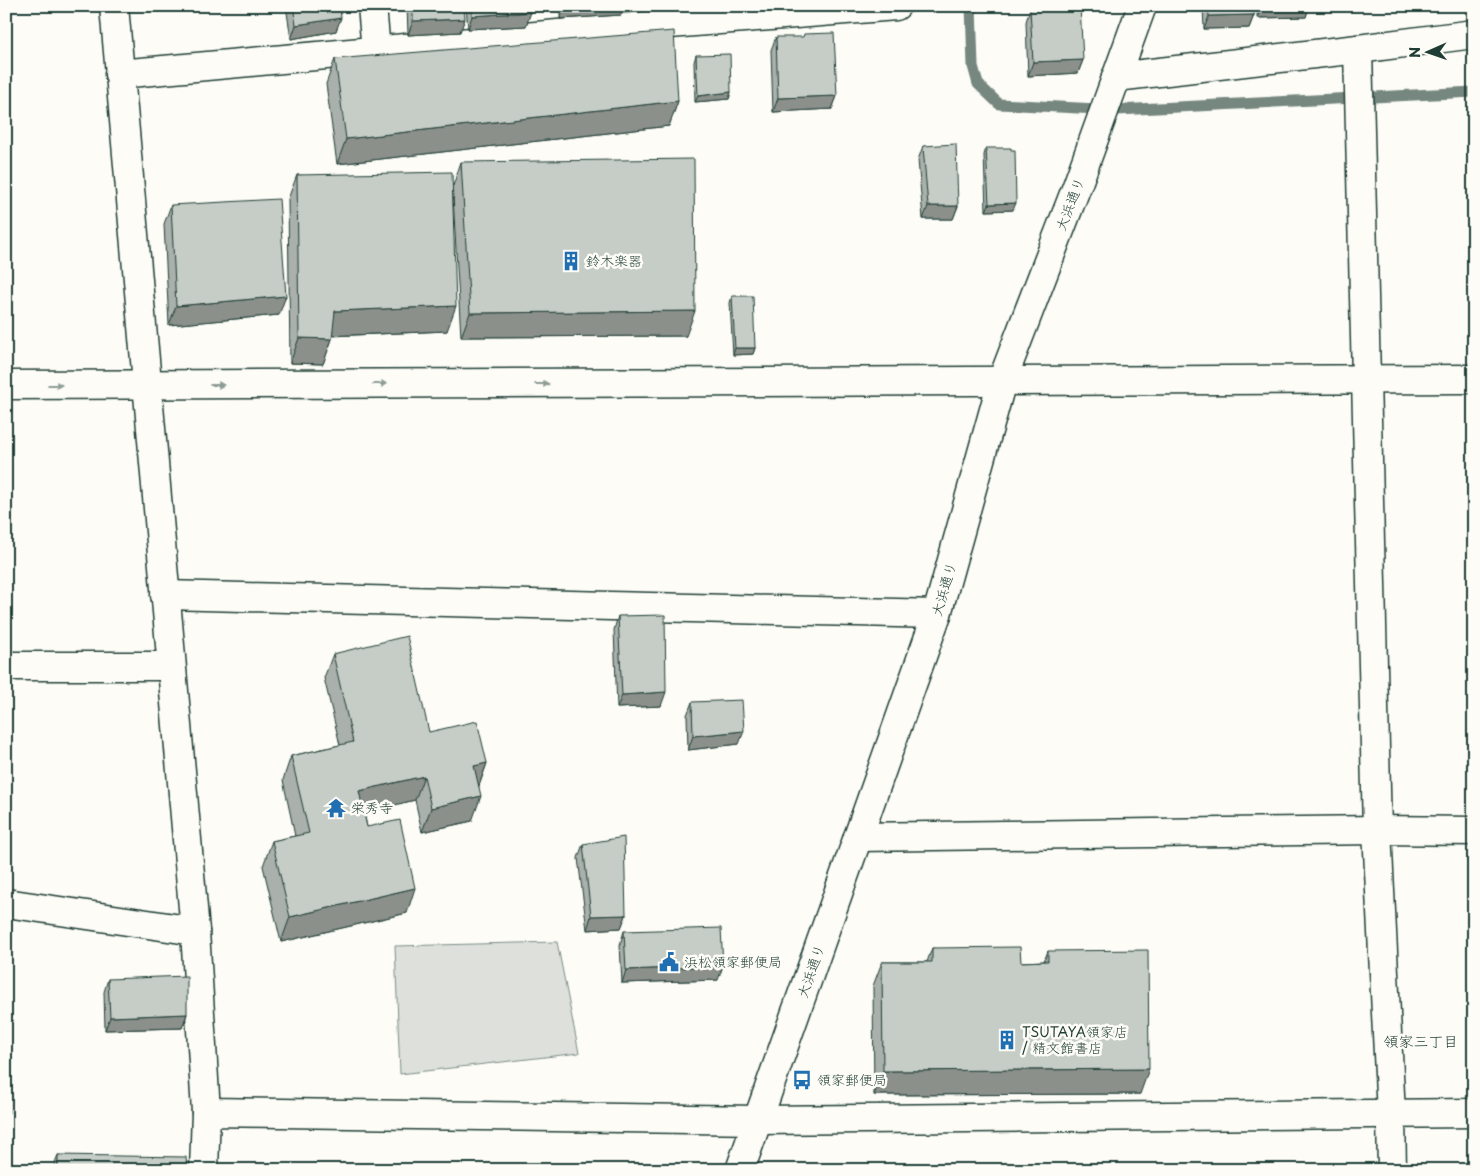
<svg xmlns="http://www.w3.org/2000/svg" width="1480" height="1176" font-family="'Playpen Sans','Klee One',sans-serif">
<style>
.green{fill:#dde0db;stroke:#7e8e88}
.lines{fill:none;stroke-linecap:round;stroke-linejoin:round}
.stream{stroke:#75877f;stroke-width:11}
.minor-casing{stroke:#1f3d34;stroke-width:31}
.tertiary-casing{stroke:#1f3d34;stroke-width:31}
.minor{stroke:#fdfcf7;stroke-width:28}
.tertiary{stroke:#fdfcf7;stroke-width:28}
.wall{fill:#aab0ab;stroke:#1f3d34}
.shaded-wall{fill:#8b908b;stroke:#1f3d34}
.building{fill:#c6cdc7;stroke:#1f3d34}
.oneway{fill:#8e9c96}
.labels{text-anchor:middle;stroke-width:5;stroke-linejoin:round;paint-order:stroke}
.street-label{font-size:14px;fill:#1f3d34;stroke:#fdfcf7}
.poi-label{font-size:14px;fill:#1f3d34;stroke:#fdfcf7;text-anchor:start}
.neighbourhood-label{font-size:15px;fill:#1f3d34;stroke:#fdfcf7}
</style>
<rect width="100%" height="100%" fill="#fdfcf7"/>
<filter id="ink" filterUnits="userSpaceOnUse"><feTurbulence type="fractalNoise" baseFrequency=".02" numOctaves="2"/><feDisplacementMap in="SourceGraphic" scale="10" xChannelSelector="R" yChannelSelector="G"/><feConvolveMatrix kernelMatrix="1 2 1 2 8 2 1 2 1" color-interpolation-filters="sRGB"/></filter>
<g filter="url(#ink)">
<polygon class="green" points="557,942 579,1053 400,1074 395,946"/>
<g class="lines">
<polyline class="stream" points="971,6 973,66 978,84 999,104 1117,110 1474,92"/>
<defs>
<g id="minor">
<polyline points="114,6 195,931 206,1112 204,1170"/>
<polyline points="372,6 376,51"/>
<polyline points="1358,49 1377,830 1391,1115 1392,1170"/>
<polyline points="119,74 645,26 896,6"/>
<polyline points="6,385 1474,379"/>
<polyline points="165,595 937,614"/>
<polyline points="6,666 171,666"/>
<polyline points="858,837 1377,830 1474,831"/>
<polyline points="6,903 195,931"/>
<polyline points="206,1112 758,1120 1474,1113"/>
</g>
<g id="tertiary">
<polyline points="1116,77 1358,49 1474,34"/>
<polyline points="740,1170 937,614 1002,381 1077,186 1142,6"/>
</g>
</defs>
<use href="#minor" class="minor-casing"/>
<use href="#tertiary" class="tertiary-casing"/>
<use href="#minor" class="minor"/>
<use href="#tertiary" class="tertiary"/>
</g>
<g class="wall">
<polygon points="286,6 340,6 336,31 291,39"/>
<polygon points="407,6 464,6 460,32 408,35"/>
<polygon points="466,6 531,6 526,26 468,29"/>
<polygon points="560,6 625,6 621,15 560,19"/>
<polygon points="1203,6 1254,6 1254,15 1249,28 1204,29"/>
<polygon points="1257,6 1308,6 1308,10 1306,17 1257,18"/>
<polygon points="1030,8 1083,60 1078,73 1028,76 1026,22"/>
<polygon points="776,37 837,96 832,109 773,112 771,50"/>
<polygon points="696,55 731,92 729,99 695,102 694,62"/>
<polygon points="335,59 678,101 669,126 337,164 326,84"/>
<polygon points="923,146 958,206 953,219 923,219 918,160"/>
<polygon points="986,148 1013,210 986,211 984,155"/>
<polygon points="461,162 686,336 461,337 453,197 447,331 332,336 332,339 323,364 290,363 288,199 297,175 453,186"/>
<polygon points="171,205 279,315 169,325 164,224"/>
<polygon points="732,296 755,348 753,354 733,355 730,303"/>
<polygon points="618,616 661,706 617,708 614,630"/>
<polygon points="333,654 429,732 487,763 479,786 472,821 422,832 415,800 364,812 367,827 407,913 281,942 263,866 272,841 295,836 283,780 291,756 340,745 324,678"/>
<polygon points="692,702 739,744 688,750 687,715"/>
<polygon points="583,844 626,915 621,928 587,930 578,858"/>
<polygon points="624,931 718,980 622,983 620,945"/>
<polygon points="932,948 1021,962 1044,961 1048,951 1140,1094 874,1095 873,986 882,962 927,962"/>
<polygon points="108,979 187,1014 182,1028 105,1030 104,992"/>
<polygon points="58,1155 187,1170 52,1170"/>
</g>
<g class="shaded-wall">
<polygon points="565,6 625,6 621,15 560,19"/>
<polygon points="1308,10 1306,17 1257,18 1260,11"/>
<polygon points="531,12 526,26 468,29 472,16"/>
<polygon points="1254,15 1249,28 1204,29 1209,16"/>
<polygon points="341,18 336,31 291,39 296,25"/>
<polygon points="465,19 460,32 408,35 413,21"/>
<polygon points="1083,60 1078,73 1028,76 1033,62"/>
<polygon points="731,92 729,99 695,102 698,96"/>
<polygon points="837,96 832,109 773,112 778,98"/>
<polygon points="678,101 669,126 337,164 346,139"/>
<polygon points="1016,203 1013,210 986,211 989,204"/>
<polygon points="928,206 958,206 953,219 923,219"/>
<polygon points="286,296 279,315 169,325 176,306"/>
<polygon points="456,306 447,331 326,336 335,311"/>
<polygon points="695,311 686,336 461,337 470,313"/>
<polygon points="299,338 332,339 323,364 290,363"/>
<polygon points="735,348 755,348 753,354 733,355"/>
<polygon points="666,692 661,706 617,708 622,695"/>
<polygon points="744,731 739,744 688,750 693,736"/>
<polygon points="487,763 478,788 474,766"/>
<polygon points="424,776 415,800 350,816 359,791"/>
<polygon points="481,796 472,821 422,832 431,808"/>
<polygon points="415,888 407,913 281,942 290,917"/>
<polygon points="626,915 621,928 587,930 591,916"/>
<polygon points="723,966 718,980 622,983 626,970"/>
<polygon points="187,1014 182,1028 105,1030 110,1017"/>
<polygon points="1149,1069 1140,1094 874,1095 883,1071"/>
</g>
<g class="building">
<polygon points="293,6 340,6 341,18 296,25"/>
<polygon points="413,6 464,6 465,19 413,21"/>
<polygon points="472,6 531,6 531,12 472,16"/>
<polygon points="1080,6 1083,60 1033,62 1030,8"/>
<polygon points="1208,6 1254,6 1254,15 1209,16"/>
<polygon points="1260,6 1308,6 1308,10 1260,11"/>
<polygon points="674,31 678,101 346,139 335,59"/>
<polygon points="834,33 837,96 778,98 776,37 803,37 804,34"/>
<polygon points="730,54 731,92 698,96 696,55"/>
<polygon points="956,144 958,206 928,206 923,146"/>
<polygon points="986,148 1011,148 1011,150 1015,150 1016,203 989,204"/>
<polygon points="694,159 695,311 470,313 461,162"/>
<polygon points="452,172 456,306 335,311 332,339 299,338 297,175"/>
<polygon points="279,199 286,296 176,306 171,205"/>
<polygon points="732,296 753,296 755,348 735,348"/>
<polygon points="665,615 666,692 622,695 618,616"/>
<polygon points="407,636 429,732 477,721 487,763 474,766 481,796 431,808 424,776 359,791 367,827 400,820 415,888 290,917 272,841 309,833 291,756 353,742 333,654"/>
<polygon points="742,700 744,731 693,736 692,702"/>
<polygon points="624,837 626,915 591,916 583,844"/>
<polygon points="721,928 723,966 626,970 624,931"/>
<polygon points="1020,947 1021,962 1048,961 1048,951 1148,950 1149,1069 883,1071 882,962 932,962 932,948"/>
<polygon points="187,976 187,1014 110,1017 108,979"/>
<polygon points="6,1084 10,1084 9,1113 6,1114"/>
<polygon points="58,1155 186,1157 187,1170 58,1170"/>
</g>
<defs><path id="oneway-solid" d="M-6-.8H1V-3.2L6.5 0L1 3.2V.8H-6Z" transform="scale(1.25)"/></defs>
<g class="oneway">
<use href="#oneway-solid" transform="translate(380 384)"/>
<use href="#oneway-solid" transform="translate(542 384)"/>
<use href="#oneway-solid" transform="translate(55 385)"/>
<use href="#oneway-solid" transform="translate(217 385)"/>
</g>
</g>
<defs>
<symbol id="building-bare" viewBox="-9 -9 18 18"><path d="M-4-6H4V6H1V3H-1V6H-4ZM-2.5-4.3h1.7v1.8h-1.7ZM.8-4.3h1.7v1.8H.8ZM-2.5-1h1.7V.8h-1.7ZM.8-1h1.7V.8H.8Z" fill="#1f6fb2" stroke="#fdfcf7" stroke-width="2.5" paint-order="stroke"/></symbol>
<symbol id="temple-bare" viewBox="-9 -9 18 18"><path d="M0-6L5-2H3V0L6.5 2.5H4V6H1.5V3h-3V6H-4V2.5H-6.5L-3 0V-2H-5Z" fill="#1f6fb2" stroke="#fdfcf7" stroke-width="2.5" paint-order="stroke"/></symbol>
<symbol id="civic-bare" viewBox="-9 -9 18 18"><path d="M-.6-6.5H3V-4.5H.6V-3L4-1V1h2V6H-6V1h2V-1L-.6-3ZM-1.2 2.5V6h2.4V2.5Z" fill="#1f6fb2" stroke="#fdfcf7" stroke-width="2.5" paint-order="stroke"/></symbol>
<symbol id="bus-bare" viewBox="-9 -9 18 18"><path d="M-5-6H5V4H4V6H2V4H-2V6H-4V4H-5ZM-3.5-4V0h7V-4ZM-3.5 1.2v1.5H-2V1.2ZM2 1.2v1.5H3.5V1.2Z" fill="#1f6fb2" stroke="#fdfcf7" stroke-width="2.5" paint-order="stroke"/></symbol>
</defs>
<g fill-rule="evenodd">
<use href="#building-bare" x="557" y="247" width="28" height="28"/>
<use href="#temple-bare" x="322" y="794" width="28" height="28"/>
<use href="#civic-bare" x="655" y="948" width="28" height="28"/>
<use href="#building-bare" x="993" y="1026" width="28" height="28"/>
<use href="#bus-bare" x="788" y="1066" width="28" height="28"/>
</g>
<g class="labels">
<g class="street-label">
<text transform="translate(1070 204) rotate(-69)" y="5">大浜通り</text>
<text transform="translate(944 589) rotate(-74)" y="5">大浜通り</text>
<text transform="translate(811 971) rotate(-71)" y="5">大浜通り</text>
</g>
<g class="poi-label">
<text x="586" y="266">鈴木楽器</text>
<text x="351" y="813">栄秀寺</text>
<text x="684" y="967">浜松領家郵便局</text>
<text x="1022" y="1037">TSUTAYA領家店<tspan x="1022" dy="16">/ 精文館書店</tspan></text>
<text x="817" y="1085">領家郵便局</text>
</g>
<g class="neighbourhood-label">
<text x="1421" y="1047">領家三丁目</text>
</g>
</g>
<rect width="1480" height="1176" fill="none" stroke="#fdfcf7" stroke-width="25"/>
<rect x="12" y="12" width="1455" height="1151" fill="none" stroke="#1f3d34" stroke-width="2" filter="url(#ink)"/>
<g transform="translate(1428 52) rotate(268)" stroke="#fdfcf7" stroke-width="4" paint-order="stroke">
<path d="M0-4L9 19L0 12L-9 19Z" fill="#1f3d34"/>
<text y="-8" font-size="14" font-weight="bold" text-anchor="middle" fill="#1f3d34">N</text>
</g>
</svg>
